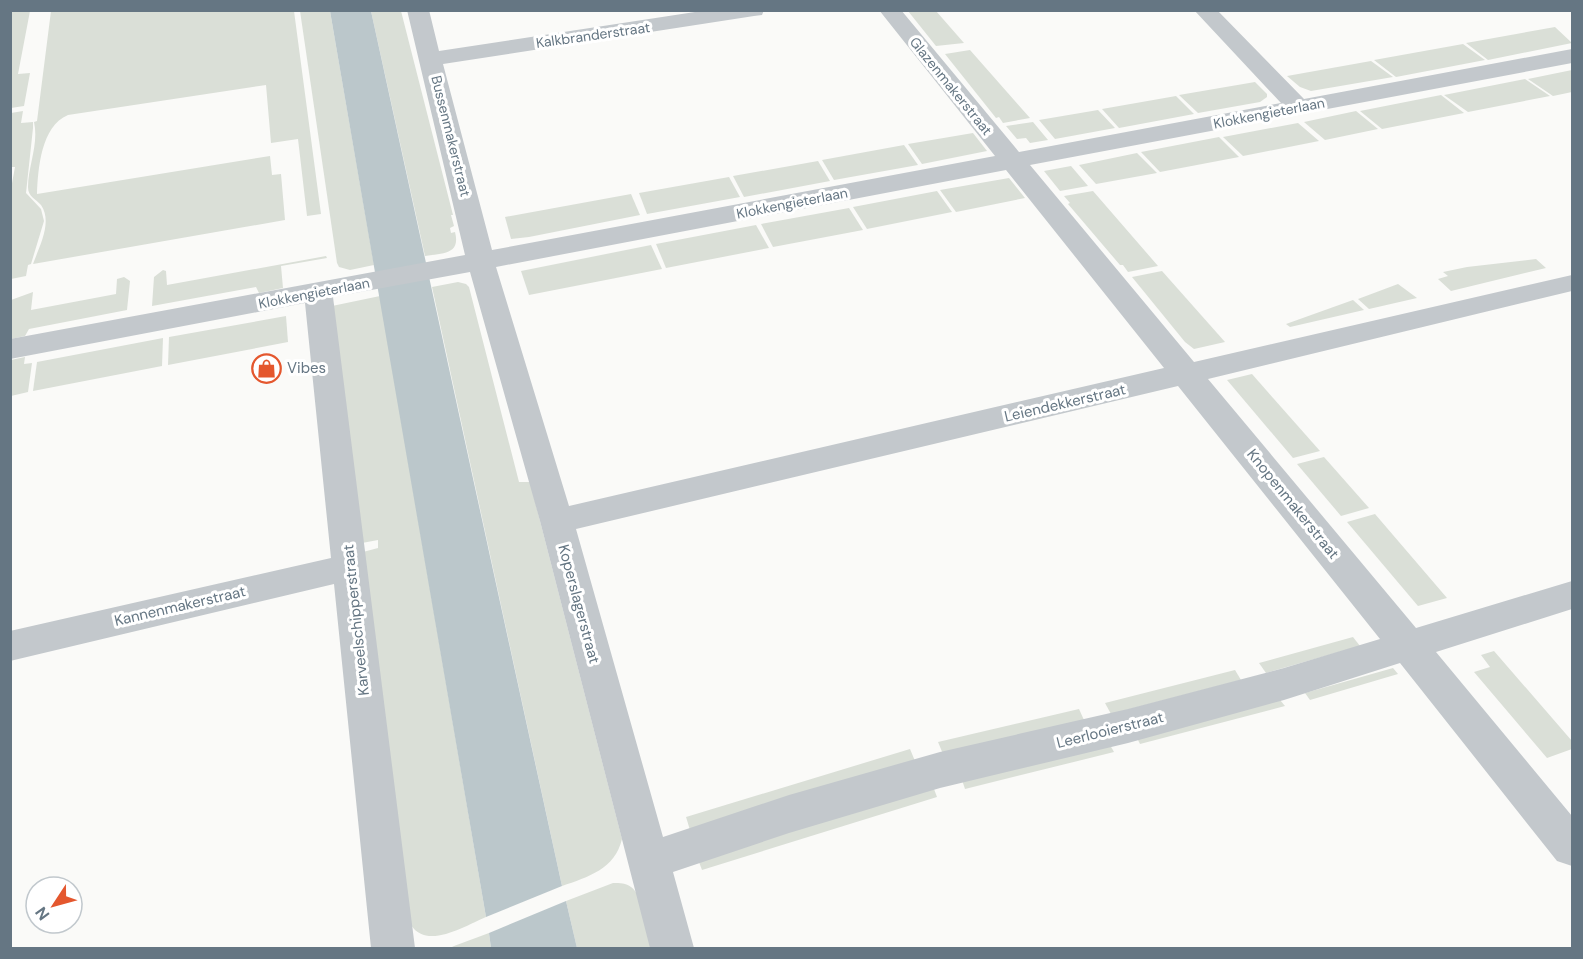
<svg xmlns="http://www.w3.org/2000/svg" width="1583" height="959" font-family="'DM Sans',sans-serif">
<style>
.green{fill:#dadfd7}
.water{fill:#bbc7cb}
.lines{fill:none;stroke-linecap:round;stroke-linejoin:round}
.street{fill:#c3c8cc;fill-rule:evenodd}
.labels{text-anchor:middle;stroke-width:6;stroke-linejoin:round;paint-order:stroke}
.far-street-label{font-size:14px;fill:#657683;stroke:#fff}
.poi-label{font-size:15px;fill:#657683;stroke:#fff;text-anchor:start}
.street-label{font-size:15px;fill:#657683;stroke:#fff}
</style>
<rect width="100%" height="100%" fill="#fafaf8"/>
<g class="green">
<polygon points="11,10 30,11 18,74 30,73 24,106 11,108"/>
<path d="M51,11H294L321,214L307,216L298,139L271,143L266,85L68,115C41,126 38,169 37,194L270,156L272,175L281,174L285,220L33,264C39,247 53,222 41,205C36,199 28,197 28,187C28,166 39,144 34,122L37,121Z"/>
<polygon points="300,11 330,11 374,265 350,270 339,267 337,263"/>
<path d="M371,11H401L453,215H451L454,226L450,228L451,233L455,232C461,255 442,253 425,256Z"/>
<polygon points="908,11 936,11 964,43 936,46"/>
<polygon points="1555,27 1572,43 1488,60 1466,43"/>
<polygon points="1463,44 1485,60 1396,77 1374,60"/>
<polygon points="970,50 1030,118 1003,123 999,117 996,118 945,54"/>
<polygon points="1371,61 1393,77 1311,91 1300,87 1287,76"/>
<polygon points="1572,70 1572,92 1553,96 1528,79"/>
<polygon points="1525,79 1550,96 1468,112 1444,95"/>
<polygon points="1255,82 1267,94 1267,97 1260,102 1198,113 1179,95"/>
<polygon points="1441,95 1464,113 1382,129 1360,111"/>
<polygon points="1176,96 1194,114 1119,128 1102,109"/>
<polygon points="1098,110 1115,128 1055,139 1039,120"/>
<polygon points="23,111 21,123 33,122 33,128 26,193 41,209 44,221 31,264 28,265 26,276 11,279 10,194 15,167 11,167 11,113"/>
<polygon points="1356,111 1378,129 1325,140 1304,122"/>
<polygon points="1033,122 1048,140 1030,143 1026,138 1017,139 1006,126"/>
<polygon points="1298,123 1319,141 1243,156 1223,137"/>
<polygon points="973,133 987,151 922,164 908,144"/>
<polygon points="1219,137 1239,157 1160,172 1141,152"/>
<polygon points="904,145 918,165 834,180 822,160"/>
<polygon points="1137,153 1157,173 1096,184 1079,165"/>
<polygon points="818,161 830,181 744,197 733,176"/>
<polygon points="1071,166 1088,186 1060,191 1044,171"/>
<polygon points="729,177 740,197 647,214 639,193"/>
<polygon points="1009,178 1025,198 956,212 940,190"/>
<polygon points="937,191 952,212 867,229 853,207"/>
<polygon points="1093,191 1158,266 1128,272 1123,265 1120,265 1068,204 1070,203 1064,196"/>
<polygon points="631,194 640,215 529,237 511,239 505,217"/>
<polygon points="849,208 863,230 773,247 761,224"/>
<polygon points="756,225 769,248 666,268 656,244"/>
<polygon points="651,245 662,269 529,295 521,271"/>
<polygon points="326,256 327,258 281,266 283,288 259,293 256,287 152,306 154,277 163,270 166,271 167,285"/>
<polygon points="1536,259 1546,268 1451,291 1438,279 1448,276 1443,272 1467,267"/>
<polygon points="1162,271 1225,342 1194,349 1185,342 1132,277"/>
<polygon points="124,277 130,281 127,310 29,329 25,336 11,339 11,300 33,292 31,310 116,294 117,279"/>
<path d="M458,282L466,284L469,287L519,482H530L622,839C615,869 588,877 562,886L432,287Z"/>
<polygon points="1398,284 1417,298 1369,309 1358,299"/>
<path d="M380,296L486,917C465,926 427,950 411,925L363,552L378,548V540L362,543L332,306Z"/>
<polygon points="1353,300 1364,310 1290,327 1286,324"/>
<polygon points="286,316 288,342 168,365 169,337"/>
<polygon points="163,338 162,366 33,391 37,362"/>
<polygon points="25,357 24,364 32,363 28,392 11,396 11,360"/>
<polygon points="1252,374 1320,451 1293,458 1227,380"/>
<polygon points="1324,457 1369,508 1341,516 1297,464"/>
<polygon points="1375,514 1447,598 1418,606 1347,522"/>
<polygon points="1353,637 1360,646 1266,673 1259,663"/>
<polygon points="1494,651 1572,741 1572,749 1547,758 1474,672 1490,667 1481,655"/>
<polygon points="1393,668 1398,674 1310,700 1305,693"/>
<polygon points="1235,670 1241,680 1111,714 1105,703"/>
<polygon points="1280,700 1285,706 1140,744 1137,738"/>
<polygon points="1079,709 1084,720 943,754 938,742"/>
<polygon points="1110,745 1114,752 965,789 962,780"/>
<polygon points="910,749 915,761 690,830 686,817"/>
<polygon points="934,789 937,797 702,870 699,862 788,832"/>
<path d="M613,883C620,883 626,883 631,887C643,895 649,934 653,948H577L566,901Z"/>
<polygon points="489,933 491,948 450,948 454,946"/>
</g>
<g class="water">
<polygon points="330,11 371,11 562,886 486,917"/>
<polygon points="566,901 577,948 491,948 489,933"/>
</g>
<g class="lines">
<path class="street" d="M407,10H429L439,51L708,10H764L762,15L754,16L443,64L492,250L995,156L879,10H901L1019,152L1281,103L1194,10H1217L1304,99L1572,49V63L1030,165L1194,362L1572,275V291L1208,379L1416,628L1572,581V609L1436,652L1572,816V866L1557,861L1400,663L1284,700L1128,743L940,788L789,833L673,872L694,948H650L540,521L470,272L333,297L415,948H371L334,584L10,661V631L331,558L305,303L10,359V339L465,255ZM1006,170L1164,368L569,506L496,267ZM1178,386L1380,639L1284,668L1128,709L940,752L789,795L663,837L576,529Z"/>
</g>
<defs>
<symbol id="shop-ring" viewBox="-11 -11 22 22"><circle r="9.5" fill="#fff" stroke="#e4572e" stroke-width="1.5"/><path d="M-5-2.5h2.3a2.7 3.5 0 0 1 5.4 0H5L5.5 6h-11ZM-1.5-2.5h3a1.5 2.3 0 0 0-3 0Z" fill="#e4572e"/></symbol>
</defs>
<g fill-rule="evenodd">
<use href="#shop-ring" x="250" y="352" width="33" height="33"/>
</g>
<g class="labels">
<g class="far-street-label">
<text transform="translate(593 35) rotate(-8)" y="5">Kalkbranderstraat</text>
<text transform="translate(951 86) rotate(51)" y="5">Glazenmakerstraat</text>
<text transform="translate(1269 113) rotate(-11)" y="5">Klokkengieterlaan</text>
<text transform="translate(451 136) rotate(76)" y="5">Bussenmakerstraat</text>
<text transform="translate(792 203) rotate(-11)" y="5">Klokkengieterlaan</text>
<text transform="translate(314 293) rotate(-11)" y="5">Klokkengieterlaan</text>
</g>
<g class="poi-label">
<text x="287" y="373">Vibes</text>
</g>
<g class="street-label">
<text transform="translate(1065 403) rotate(-13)" y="5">Leiendekkerstraat</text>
<text transform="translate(1293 504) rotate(51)" y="5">Knopenmakerstraat</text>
<text transform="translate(579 604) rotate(75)" y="5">Koperslagerstraat</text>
<text transform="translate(180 606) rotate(-13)" y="5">Kannenmakerstraat</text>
<text transform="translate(356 620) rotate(-96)" y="5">Karveelschipperstraat</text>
<text transform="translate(1110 730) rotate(-14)" y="5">Leerlooierstraat</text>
</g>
</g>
<rect width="1583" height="959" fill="none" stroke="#657683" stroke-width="24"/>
<g transform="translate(54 905) rotate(234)"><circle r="28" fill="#ffffff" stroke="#c1c8cd" stroke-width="1.5"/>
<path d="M0-4.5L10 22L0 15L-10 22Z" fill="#e4572e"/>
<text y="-9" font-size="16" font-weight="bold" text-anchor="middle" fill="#657683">N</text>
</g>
</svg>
